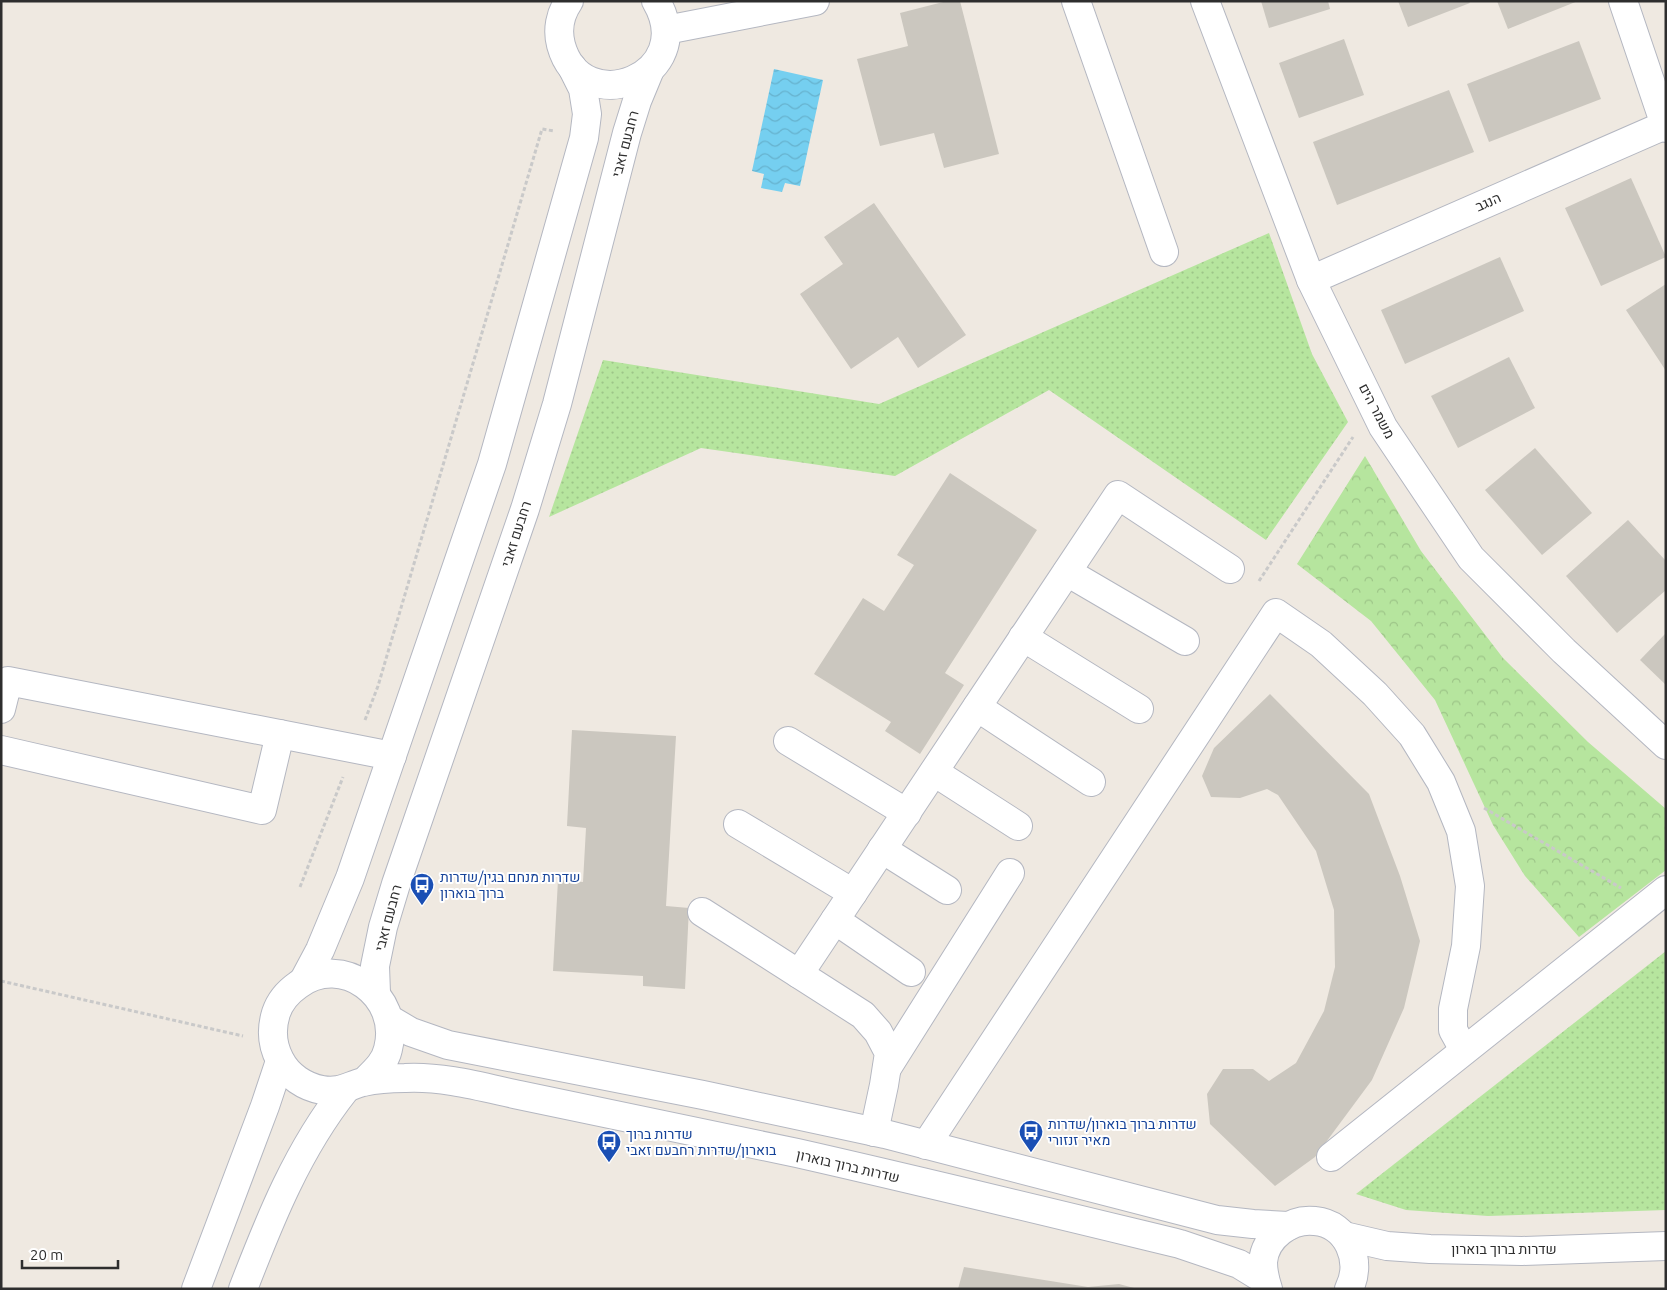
<svg xmlns="http://www.w3.org/2000/svg" width="1667" height="1290" font-family="Ubuntu,Heebo,sans-serif">
<style>
.grass{fill:url(#grass-dots)}
.park{fill:url(#park-crowns)}
.water{fill:url(#water-waves)}
.building{fill:#cbc7bf}
.lines{fill:none;stroke-linecap:round;stroke-linejoin:round}
.minor-casing{stroke:#b4b7c1;stroke-width:30}
.path{stroke:#c9c9c9;stroke-width:3;stroke-dasharray:4 2.5;stroke-linecap:butt}
.minor{stroke:#fff;stroke-width:28}
.labels{text-anchor:middle;stroke-width:4;stroke-linejoin:round;paint-order:stroke}
.street-label{font-size:14px;fill:#2e2e2e;stroke:#fff}
.transit-label{font-size:14px;fill:#164399;stroke:#fff;text-anchor:start}
</style>
<defs>
<pattern id="grass-dots" width="8" height="8" patternUnits="userSpaceOnUse" patternTransform="scale(1.25)"><rect width="8" height="8" fill="#b6e59e"/><path d="M2 2h.1M6 6h.1" fill="none" stroke="#9dc588" stroke-width="1.8" stroke-linecap="round"/></pattern>
<pattern id="park-crowns" width="20" height="18" patternUnits="userSpaceOnUse" patternTransform="scale(1.25)"><rect width="20" height="18" fill="#b6e59e"/><path d="M2 6a3 3 0 1 1 6 0M12 15a3 3 0 1 1 6 0" fill="none" stroke="#9dc588"/></pattern>
<pattern id="water-waves" width="16" height="10" patternUnits="userSpaceOnUse" patternTransform="scale(1.25)"><rect width="16" height="10" fill="#75cff0"/><path d="M0 5q4-4 8 0t8 0" fill="none" stroke="#66b2ce"/></pattern>
</defs>
<rect width="100%" height="100%" fill="#efe9e1"/>
<g class="grass">
<polygon points="1269,233 1312,354 1348,422 1266,540 1049,390 895,476 701,448 549,517 603,360 879,404"/>
<polygon points="1666,951 1666,1210 1488,1216 1406,1210 1356,1194"/>
</g>
<polygon class="park" points="1365,456 1421,551 1503,658 1588,742 1666,809 1666,870 1579,937 1525,876 1493,825 1435,700 1371,621 1297,564"/>
<polygon class="water" points="774,69 823,80 800,186 785,183 782,192 761,188 764,174 752,171"/>
<g class="building">
<polygon points="947,1 960,1 999,154 944,168 934,133 880,146 857,59 908,46 900,13"/>
<polygon points="1261,1 1328,1 1330,9 1269,28"/>
<polygon points="1398,1 1469,1 1470,3 1408,27"/>
<polygon points="1497,1 1578,1 1508,29"/>
<polygon points="1344,39 1364,95 1299,118 1279,63"/>
<polygon points="1579,41 1601,99 1489,142 1467,84"/>
<polygon points="1449,90 1474,152 1337,205 1313,142"/>
<polygon points="1631,178 1666,257 1601,286 1565,208"/>
<polygon points="874,203 966,335 918,368 898,337 851,369 800,294 843,264 824,237"/>
<polygon points="1500,257 1524,311 1405,364 1381,310"/>
<polygon points="1666,284 1666,371 1626,310"/>
<polygon points="1509,357 1535,408 1458,448 1431,396"/>
<polygon points="1535,448 1592,513 1542,555 1485,490"/>
<polygon points="950,473 1037,530 945,673 964,685 920,754 885,731 891,722 814,674 863,598 884,611 914,565 897,555"/>
<polygon points="1628,520 1666,561 1666,590 1617,633 1566,576"/>
<polygon points="1666,633 1666,685 1640,660"/>
<polygon points="1270,694 1369,794 1400,876 1420,941 1404,1008 1372,1080 1315,1157 1275,1186 1210,1124 1207,1094 1223,1069 1253,1069 1269,1081 1296,1063 1324,1011 1335,967 1334,910 1316,851 1278,795 1267,789 1240,798 1211,797 1202,776 1214,748"/>
<polygon points="572,730 676,736 666,906 689,908 685,989 643,986 643,976 553,971 558,880 583,882 586,828 567,826"/>
<polygon points="964,1267 1088,1287 1119,1284 1134,1288 958,1289"/>
</g>
<g class="lines">
<defs>
<g id="minor">
<path d="M569,1C560,14 557,30 561,45C582,122 700,76 656,1"/>
<polyline points="1076,1 1164,252"/>
<polyline points="1205,1 1311,280 1383,427 1471,558 1564,651 1666,745"/>
<polyline points="1623,1 1666,128"/>
<polyline points="666,30 815,1"/>
<polyline points="1311,280 1665,125"/>
<polyline points="1067,572 1185,641"/>
<polyline points="1023,637 1139,709"/>
<polyline points="977,707 1091,782"/>
<polyline points="1,709 8,681 392,756"/>
<polyline points="788,741 907,813"/>
<polyline points="1,750 262,810 280,734"/>
<polyline points="934,772 1018,826"/>
<polyline points="738,824 853,893"/>
<polyline points="882,849 947,890"/>
<polyline points="702,912 863,1015 878,1032 889,1053 884,1085 874,1132"/>
<polyline points="835,920 911,972"/>
<polyline points="799,974 1118,495 1230,569"/>
<polyline points="304,980 320,950 350,878 492,464 584,138 587,114 583,89 572,67"/>
<polyline points="376,993 375,966 383,927 396,884 525,509 557,404 627,133 637,101 649,72"/>
<polyline points="389,1019 411,1032 448,1045 703,1095 885,1134 1217,1220 1253,1224 1288,1226"/>
<polyline points="887,1068 1010,873"/>
<path d="M364,1082C374,1072 385,1063 388,1049C402,996 342,952 298,985C288,992 280,1001 276,1013C271,1029 272,1045 280,1060C288,1076 305,1087 322,1090C340,1093 348,1086 363,1082C376,1079 392,1078 405,1078C443,1076 482,1087 519,1095C611,1114 704,1133 797,1153C925,1182 1052,1213 1180,1244L1239,1264L1265,1280"/>
<polyline points="926,1145 1276,613 1321,644 1375,694 1412,735 1441,782 1461,831 1470,886 1466,946 1453,1009 1453,1030 1464,1050"/>
<polyline points="1331,1157 1666,890"/>
<polyline points="1344,1236 1387,1246 1430,1249 1522,1251 1666,1246"/>
<polyline points="196,1289 265,1106 280,1061"/>
<path d="M243,1289C270,1219 298,1149 345,1090"/>
<path d="M1268,1289C1265,1280 1263,1272 1263,1262C1265,1237 1291,1218 1315,1221C1348,1224 1363,1261 1349,1289"/>
</g>
</defs>
<use href="#minor" class="minor-casing"/>
<g class="path">
<polyline points="1259,581 1353,437"/>
<polyline points="365,720 378,686 542,129 554,131"/>
<polyline points="1484,808 1621,888"/>
<polyline points="300,887 343,777"/>
<polyline points="1,981 243,1036"/>
</g>
<use href="#minor" class="minor"/>
</g>
<defs>
<symbol id="bus-pin" viewBox="-11 -11 22 30"><path d="M0 17L-7.5 6A9.5 9.5 0 1 1 7.5 6Z" fill="#1a4fb4" stroke="#fff"/><path d="M-5-6H5V4H4V6H2V4H-2V6H-4V4H-5ZM-3.5-4V0h7V-4ZM-3.5 1.2v1.5H-2V1.2ZM2 1.2v1.5H3.5V1.2Z" fill="#fff"/></symbol>
</defs>
<g fill-rule="evenodd">
<use href="#bus-pin" x="408" y="871" width="28" height="38"/>
<use href="#bus-pin" x="1017" y="1118" width="28" height="38"/>
<use href="#bus-pin" x="595" y="1128" width="28" height="38"/>
</g>
<g class="labels">
<g class="street-label">
<text transform="translate(625 144) rotate(-75)" y="5">רחבעם זאבי</text>
<text transform="translate(1488 202) rotate(-24)" y="5">הנגב</text>
<text transform="translate(1377 411) rotate(62)" y="5">משמר הים</text>
<text transform="translate(516 534) rotate(-72)" y="5">רחבעם זאבי</text>
<text transform="translate(388 918) rotate(-75)" y="5">רחבעם זאבי</text>
<text transform="translate(848 1166) rotate(13)" y="5">שדרות ברוך בוארון</text>
<text x="1504" y="1254">שדרות ברוך בוארון</text>
</g>
<g class="transit-label">
<text x="440" y="882">שדרות מנחם בגין/שדרות<tspan x="440" dy="16">ברוך בוארון</tspan></text>
<text x="1048" y="1129">שדרות ברוך בוארון/שדרות<tspan x="1048" dy="16">מאיר זנזורי</tspan></text>
<text x="626" y="1139">שדרות ברוך<tspan x="626" dy="16">בוארון/שדרות רחבעם זאבי</tspan></text>
</g>
</g>
<rect width="1667" height="1290" fill="none" stroke="#2e2e2e" stroke-width="5"/>
<path d="M22 1260v8h96v-8" fill="none" stroke="#2e2e2e" stroke-width="2.5"/>
<text x="30" y="1260" font-size="15" fill="#2e2e2e" stroke="#ffffff" stroke-width="4" paint-order="stroke">20 m</text>
</svg>
